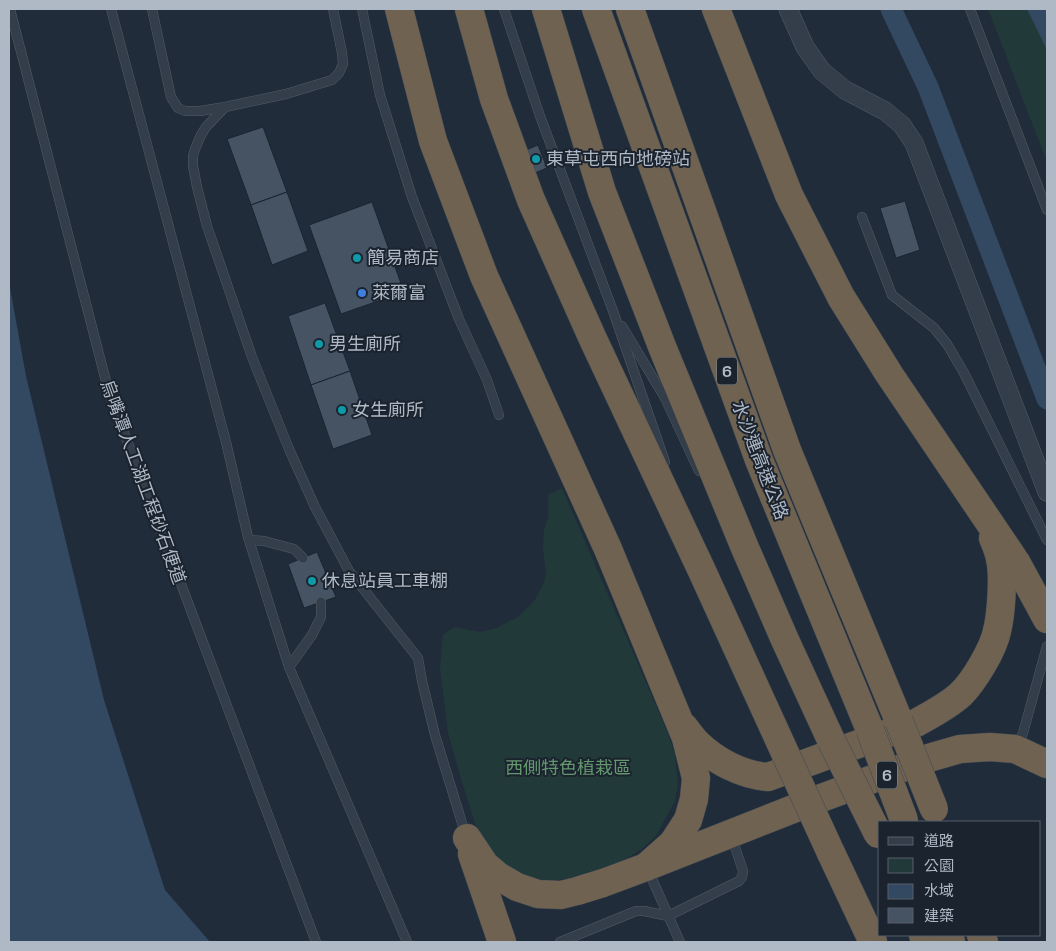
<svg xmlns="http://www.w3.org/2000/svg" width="1056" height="951" font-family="'Space Grotesk','Noto Sans TC',sans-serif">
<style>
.green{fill:#22393a}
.water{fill:#334961}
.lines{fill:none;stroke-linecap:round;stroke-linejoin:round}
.canal{stroke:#334961;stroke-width:21}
.building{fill:#465363;stroke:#1b2530}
.service-casing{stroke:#525c67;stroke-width:10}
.minor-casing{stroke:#525c67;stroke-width:19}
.motorway-casing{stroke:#3f4954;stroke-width:29}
.service{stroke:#343e4a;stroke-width:9}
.minor{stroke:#343e4a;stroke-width:18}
.motorway{stroke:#706251;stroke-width:28}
.motorway-bridge-casing{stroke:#3f4954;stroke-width:29;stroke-linecap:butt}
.motorway-bridge{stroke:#706251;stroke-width:28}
.culture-dot{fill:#0f9aa8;stroke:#1a232e;stroke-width:2}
.shop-dot{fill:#3f7fe0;stroke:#1a232e;stroke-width:2}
.labels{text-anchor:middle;stroke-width:4;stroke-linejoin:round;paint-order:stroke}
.shield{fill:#1a232e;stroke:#828c98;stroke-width:1}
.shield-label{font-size:16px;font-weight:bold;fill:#afb9c6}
.poi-label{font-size:18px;fill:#afb9c6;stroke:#1a232e;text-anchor:start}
.street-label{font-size:18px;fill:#afb9c6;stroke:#1a232e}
.park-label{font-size:18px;fill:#65976f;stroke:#1a232e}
</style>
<rect width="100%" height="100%" fill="#202c39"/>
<g class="green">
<polygon points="988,9 1047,9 1047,162"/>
<polygon points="562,488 667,731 675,755 678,783 675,801 656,836 643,848 624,860 603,868 569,878 550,881 530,877 505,867 486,849 476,826 464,789 448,733 440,668 443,635 454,627 480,632 496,628 518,617 534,601 543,585 546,575 543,547 544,529 548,518 548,495"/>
</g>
<g class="water">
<polygon points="1027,9 1047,9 1047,50"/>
<polygon points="9,282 26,376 104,700 165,890 210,942 9,942"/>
</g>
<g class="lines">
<polyline class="canal" points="891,9 928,87 1047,399"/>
</g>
<g class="building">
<polygon points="263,127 287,192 251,205 227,139"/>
<polygon points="538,145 547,168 535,173 526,150"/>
<polygon points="287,192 308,251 272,265 251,205"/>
<polygon points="905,201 920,250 896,258 880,208"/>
<polygon points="372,202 404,292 341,314 309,225"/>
<polygon points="325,303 350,371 311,385 288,316"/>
<polygon points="350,371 372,435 333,449 311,385"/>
<polygon points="317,552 336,597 304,608 288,564"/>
</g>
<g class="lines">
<defs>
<g id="service">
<polyline points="10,9 109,393 316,942"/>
<polyline points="111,9 226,442 248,537 289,667 407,942"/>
<polyline points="152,9 171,97 178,108 185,111 200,111 225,107 286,94 332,80 339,73 343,64 342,53 333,9"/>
<polyline points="362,9 380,95 412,197 459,319 487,380 499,415"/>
<polyline points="504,9 540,116 613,311 665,462"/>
<polyline points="970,9 1047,210"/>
<polyline points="225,107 206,127 201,135 195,149 193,156 193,166 197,187 207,226 252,357 266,392 289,449 315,507 349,571 418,658 422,681 435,735 466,836"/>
<polyline points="862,217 892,295 934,328 947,344 964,373 1047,540"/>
<polyline points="622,326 665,398 699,471"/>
<polyline points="250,540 264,541 294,549 303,558"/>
<polyline points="289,667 312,635 321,617 321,602"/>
<polyline points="1017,746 1023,733 1047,646"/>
<polyline points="648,870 680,942"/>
<polyline points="560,942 636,911 644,911 668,916 739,881 742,877 743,871 731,835"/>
</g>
<polyline id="minor" points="788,9 805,47 822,71 845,90 885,111 902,125 914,143 1047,492"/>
<g id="motorway">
<polyline points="399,9 433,141 484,276 608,549 686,738 696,778 694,799 688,820 673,843 646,867"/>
<polyline points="469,9 494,99 531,200 592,337 702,571 786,755"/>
<polyline points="546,9 602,192 663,349 745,548 785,640 831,740"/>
<polyline points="596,9 759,460 870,730"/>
<polyline points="630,9 787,450 899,721"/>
<polyline points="716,9 789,195 841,297 889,374 1016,562 1047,619"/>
<path d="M684,727C688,732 692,738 697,743C715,761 742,775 768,777L916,723C932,714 948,706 961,694C974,681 993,650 997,631C1001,615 1004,576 1000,559C999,552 996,545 993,538"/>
<polyline points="467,838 485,865 498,876 517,887 538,894 561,895 577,891 603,883 646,867 816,800 932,757 960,749 990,747 1015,749 1047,764"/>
<polyline points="831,853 873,942"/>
<polyline points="472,854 502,942"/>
<polyline points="923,935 927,942"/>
<polyline points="948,935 951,942"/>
<polyline points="981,935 984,942"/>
</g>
</defs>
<use href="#service" class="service-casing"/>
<use href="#minor" class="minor-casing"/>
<use href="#motorway" class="motorway-casing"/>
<use href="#service" class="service"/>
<use href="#minor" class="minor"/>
<use href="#motorway" class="motorway"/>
<defs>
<g id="motorway-bridge">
<polyline points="899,721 934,809"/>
<polyline points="870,730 904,820"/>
<polyline points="831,740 878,834"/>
<polyline points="786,755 831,853"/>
</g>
</defs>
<use href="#motorway-bridge" class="motorway-bridge-casing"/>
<use href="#motorway-bridge" class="motorway-bridge"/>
</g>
<g class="culture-dot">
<circle cx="536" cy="159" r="5"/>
<circle cx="357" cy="258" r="5"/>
<circle cx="319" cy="344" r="5"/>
<circle cx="342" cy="410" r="5"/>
<circle cx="312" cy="581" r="5"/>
</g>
<circle class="shop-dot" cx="362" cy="293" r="5"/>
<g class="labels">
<g class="shield">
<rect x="717" y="357.5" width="20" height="27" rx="4"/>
<rect x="877" y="761.5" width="20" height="27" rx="4"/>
</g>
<g class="shield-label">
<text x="727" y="377">6</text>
<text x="887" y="781">6</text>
</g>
<g class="poi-label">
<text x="546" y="165">東草屯西向地磅站</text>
<text x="367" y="264">簡易商店</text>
<text x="372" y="299">萊爾富</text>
<text x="329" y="350">男生廁所</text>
<text x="352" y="416">女生廁所</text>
<text x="322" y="587">休息站員工車棚</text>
</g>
<g class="street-label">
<text transform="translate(760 460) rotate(69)" y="6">水沙連高速公路</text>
<text transform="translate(143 482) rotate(70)" y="6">烏嘴潭人工湖工程砂石便道</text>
</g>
<g class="park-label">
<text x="568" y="774">西側特色植栽區</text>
</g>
</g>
<rect width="1056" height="951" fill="none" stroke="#afb9c6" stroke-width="20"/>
<rect x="878" y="821" width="162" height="115" fill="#1a232e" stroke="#565f6b"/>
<rect x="888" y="837" width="25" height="8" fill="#343e4a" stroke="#565f6b"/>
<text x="924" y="846" font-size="15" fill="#afb9c6">道路</text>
<rect x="888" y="858" width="25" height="15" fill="#22393a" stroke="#565f6b"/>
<text x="924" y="871" font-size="15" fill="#afb9c6">公園</text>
<rect x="888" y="884" width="25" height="15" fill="#334961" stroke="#565f6b"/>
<text x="924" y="896" font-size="15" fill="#afb9c6">水域</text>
<rect x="888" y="908" width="25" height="15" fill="#465363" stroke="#565f6b"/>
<text x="924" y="921" font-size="15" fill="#afb9c6">建築</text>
</svg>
